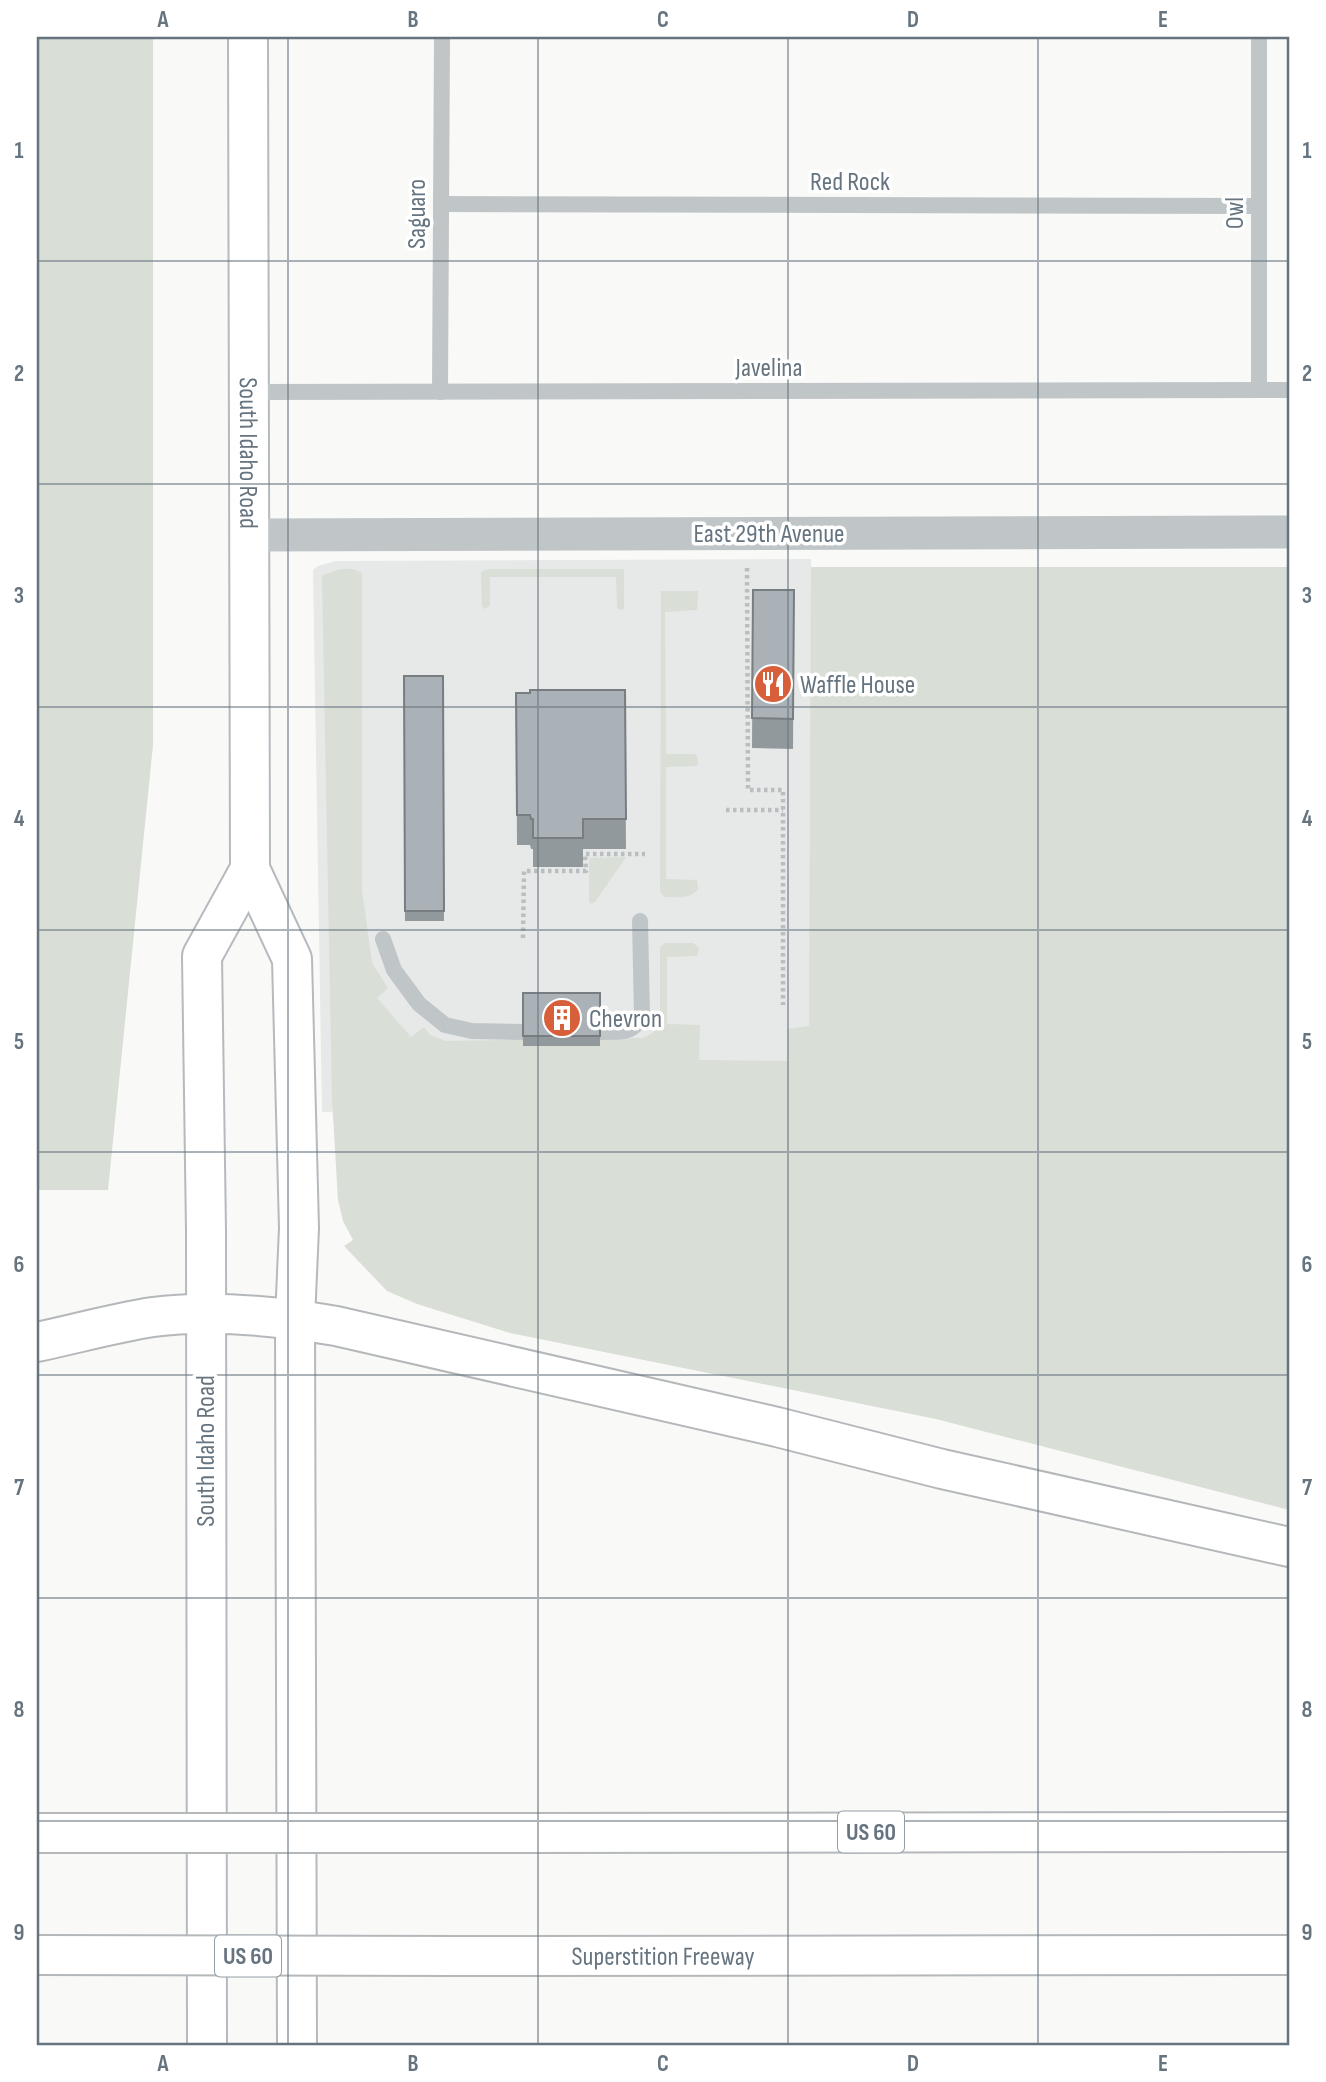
<svg xmlns="http://www.w3.org/2000/svg" width="1326" height="2082" font-family="'Sofia Sans Condensed',sans-serif">
<style>
.built{fill:#e7e8e8}
.green{fill:#d9ded6}
.lines{fill:none;stroke-linecap:round;stroke-linejoin:round}
.secondary-casing{stroke:#b5babf;stroke-width:42}
.highway-casing{stroke:#b4b8bb;stroke-width:42}
.path{stroke:#bbbec0;stroke-width:4.5;stroke-dasharray:3.5 3.5;stroke-linecap:butt}
.lane{stroke:#c0c5c8;stroke-width:16}
.street{stroke:#c0c5c8;stroke-width:33}
.secondary{stroke:#fff;stroke-width:38}
.highway{stroke:#fff;stroke-width:38}
.highway-bridge-casing{stroke:#b4b8bb;stroke-width:42;stroke-linecap:butt}
.highway-bridge{stroke:#fff;stroke-width:38}
.wall{fill:#92999d}
.building{fill:#aab2b7;stroke:#777d80;stroke-width:2}
.grid{fill:none;stroke:#667480;stroke-width:2;stroke-opacity:0.55}
.labels{text-anchor:middle;stroke-width:7;stroke-linejoin:round;paint-order:stroke}
.shield{fill:#fff;stroke:#949ea6;stroke-width:2}
.shield-label{font-size:24px;font-weight:bold;fill:#667480}
.street-label{font-size:26px;fill:#667480;stroke:#fff}
.poi-label{font-size:26px;fill:#667480;stroke:#fff;text-anchor:start}
.neatline{fill:none;stroke:#667480;stroke-width:2.5}
.grid-label{font-size:23px;text-anchor:middle;font-weight:bold;fill:#667480}
</style>
<rect width="100%" height="100%" fill="#f9f9f7"/>
<polygon class="built" points="811,559 819,1099 322,1112 313,570 318,566 336,561"/>
<g class="green">
<polygon points="37,37 153,37 153,745 108,1190 37,1190"/>
<path d="M811,567H1289V1510L936,1419L510,1333L417,1304L387,1291L344,1246L353,1240L343,1221L338,1200L332,1099L322,576C336,570 348,565 362,573V890L372,963L388,988L377,998L411,1037L424,1027L430,1035L446,1041L642,1038C653,1034 657,1031 660,1020V947L665,943H693L699,948L697,956L667,957V1024L700,1025L699,1060L787,1061V1029L809,1026Z"/>
<polygon points="488,569 624,569 624,609 619,610 617,607 616,577 490,577 490,606 484,609 482,606 481,572"/>
<path d="M661,591H698L697,610L665,612L666,754H694L697,756L698,764L695,766L666,767V879L697,880L698,889C690,900 677,897 664,897L660,891Z"/>
<polygon points="626,857 595,902 591,904 589,902 589,858"/>
</g>
<g class="lines">
<defs>
<g id="secondary">
<path id="s1" d="M248,37L250,869L292,959L299,1228L295,1319L297,2045"/>
<polyline points="207,2045 206,1231 202,956 250,869"/>
</g>
<g id="highway">
<path d="M37,1342C75,1334 114,1323 153,1317C213,1309 277,1316 336,1326L777,1427L942,1469L1289,1547"/>
<polyline points="452,1833 1289,1832"/>
<path id="s2" d="M460,1956L1289,1955"/>
</g>
</defs>
<use href="#secondary" class="secondary-casing"/>
<use href="#highway" class="highway-casing"/>
<g class="path">
<polyline points="747,568 748,790 783,790 783,1005"/>
<polyline points="726,810 783,810"/>
<polyline points="523,938 524,871 586,871 585,854 645,854"/>
</g>
<g class="lane">
<polyline points="441,204 1259,206"/>
<polyline points="1259,390 1259,37"/>
<polyline points="248,392 1289,390"/>
<polyline points="440,392 442,37"/>
<polyline points="383,939 394,970 419,1004 445,1025 472,1031 523,1032"/>
<path d="M600,1032C620,1031 631,1035 642,1017L640,921"/>
</g>
<polyline class="street" points="248,535 1289,532"/>
<use href="#secondary" class="secondary"/>
<use href="#highway" class="highway"/>
<defs>
<g id="highway-bridge">
<polyline points="37,1833 452,1833"/>
<polyline points="37,1955 460,1956"/>
</g>
</defs>
<use href="#highway-bridge" class="highway-bridge-casing"/>
<use href="#highway-bridge" class="highway-bridge"/>
</g>
<g class="wall">
<polygon points="753,590 794,590 793,749 752,748"/>
<polygon points="404,676 443,676 444,921 405,921"/>
<polygon points="625,690 626,849 583,849 583,867 533,867 533,849 531,849 530,845 517,845 516,693"/>
<rect x="523" y="993" width="77" height="53"/>
</g>
<g class="building">
<polygon points="753,590 794,590 793,719 752,718"/>
<polygon points="404,676 443,676 444,911 405,911"/>
<polygon points="530,690 625,690 626,819 583,819 583,838 533,838 533,819 531,819 530,815 517,815 516,693 530,693"/>
<rect x="523" y="993" width="77" height="43"/>
</g>
<path class="grid" d="M288,37V2045M538,37V2045M788,37V2045M1038,37V2045M37,261H1289M37,484H1289M37,707H1289M37,930H1289M37,1152H1289M37,1375H1289M37,1598H1289M37,1821H1289"/>
<defs>
<symbol id="restaurant-disc" viewBox="-11 -11 22 22"><circle r="9.5" fill="#d75f39" stroke="#fff"/><path d="M-5-6h1v4h1v-4h1v4h1v-4h1v5L-1.5 .5V6h-2V.5L-5-1ZM5-6V6H3V1.5H1.5Q1.5-4 5-6Z" fill="#fff"/></symbol>
<symbol id="building-disc" viewBox="-11 -11 22 22"><circle r="9.5" fill="#d75f39" stroke="#fff"/><path d="M-4-6H4V6H1V3H-1V6H-4ZM-2.5-4.3h1.7v1.8h-1.7ZM.8-4.3h1.7v1.8H.8ZM-2.5-1h1.7V.8h-1.7ZM.8-1h1.7V.8H.8Z" fill="#fff"/></symbol>
</defs>
<g fill-rule="evenodd">
<use href="#restaurant-disc" x="751" y="662" width="44" height="44"/>
<use href="#building-disc" x="540" y="996" width="44" height="44"/>
</g>
<g class="labels">
<g class="shield">
<rect x="838" y="1811.5" width="66" height="41" rx="5"/>
<rect x="215" y="1935.5" width="66" height="41" rx="5"/>
</g>
<g class="shield-label">
<text x="871" y="1840">US 60</text>
<text x="248" y="1964">US 60</text>
</g>
<g class="street-label">
<text x="850" y="190">Red Rock</text>
<text transform="translate(1234 213) rotate(-90)" y="9">Owl</text>
<text transform="translate(416 214) rotate(-90)" y="9">Saguaro</text>
<text x="769" y="376">Javelina</text>
<text dy="9" stroke="none"><textPath href="#s1" startOffset="416">South Idaho Road</textPath></text>
<text x="769" y="542">East 29th Avenue</text>
<text transform="translate(205 1451) rotate(-90)" y="9">South Idaho Road</text>
<text dy="9" stroke="none"><textPath href="#s2" startOffset="203">Superstition Freeway</textPath></text>
</g>
<g class="poi-label">
<text x="800" y="693">Waffle House</text>
<text x="589" y="1027">Chevron</text>
</g>
</g>
<rect width="1326" height="2082" fill="none" stroke="#ffffff" stroke-width="77"/>
<rect x="38" y="38" width="1250" height="2006" class="neatline"/>
<g class="grid-label">
<text x="163" y="27">A</text>
<text x="413" y="27">B</text>
<text x="663" y="27">C</text>
<text x="913" y="27">D</text>
<text x="1163" y="27">E</text>
<text x="19" y="158">1</text>
<text x="1307" y="158">1</text>
<text x="19" y="381">2</text>
<text x="1307" y="381">2</text>
<text x="19" y="603">3</text>
<text x="1307" y="603">3</text>
<text x="19" y="826">4</text>
<text x="1307" y="826">4</text>
<text x="19" y="1049">5</text>
<text x="1307" y="1049">5</text>
<text x="19" y="1272">6</text>
<text x="1307" y="1272">6</text>
<text x="19" y="1495">7</text>
<text x="1307" y="1495">7</text>
<text x="19" y="1717">8</text>
<text x="1307" y="1717">8</text>
<text x="19" y="1940">9</text>
<text x="1307" y="1940">9</text>
<text x="163" y="2071">A</text>
<text x="413" y="2071">B</text>
<text x="663" y="2071">C</text>
<text x="913" y="2071">D</text>
<text x="1163" y="2071">E</text>
</g>
</svg>
